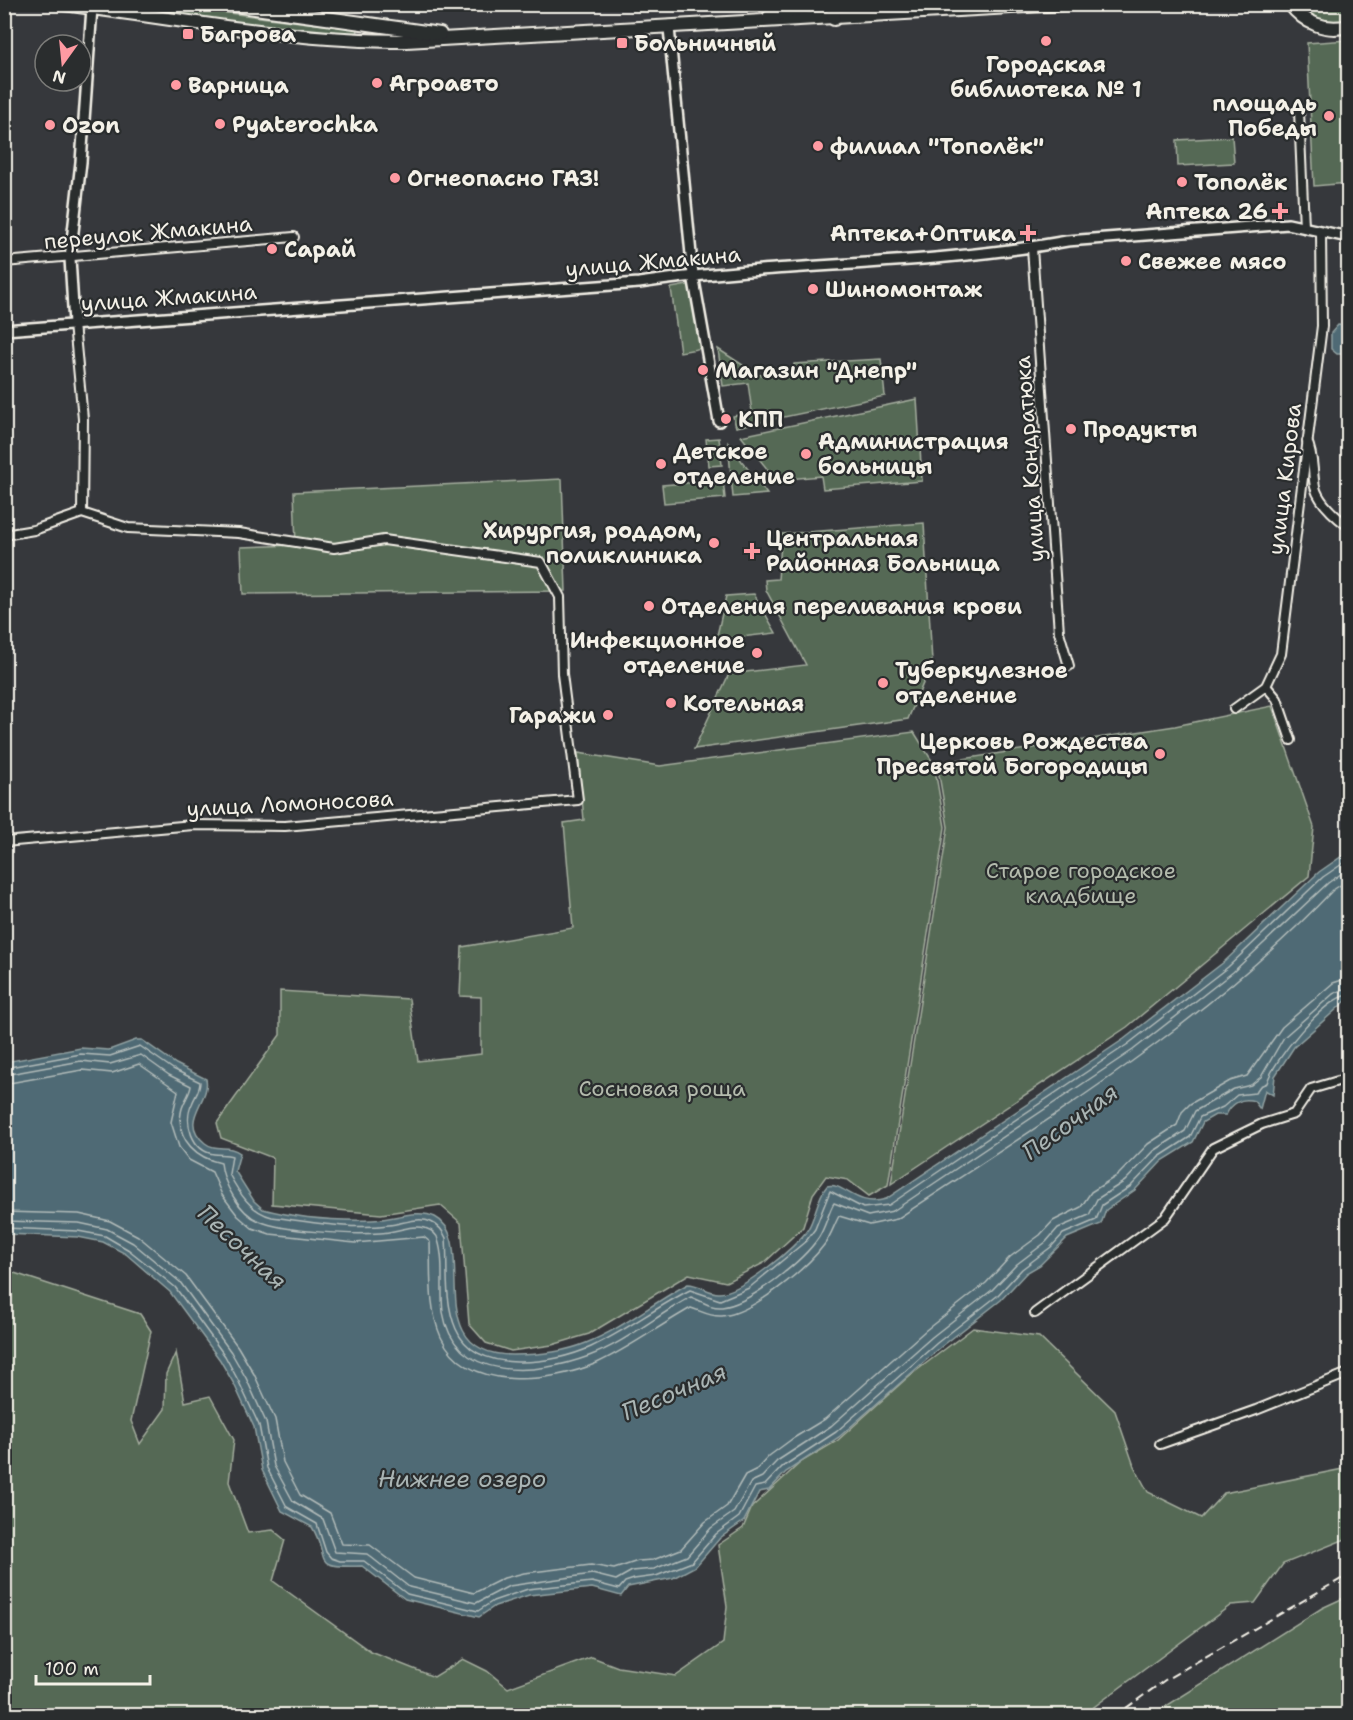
<svg xmlns="http://www.w3.org/2000/svg" width="1353" height="1720" font-family="'Shantell Sans',sans-serif">
<style>
.green{fill:#556954;stroke:#a4ad9e;stroke-width:1.5}
.water{fill:#4f6b74;stroke:#91a1a2;stroke-width:1.5}
.lines{fill:none;stroke-linecap:round;stroke-linejoin:round}
.shore{stroke:#b2bbba;stroke-width:1.5}
.minor-casing{stroke:#f4f1e8;stroke-width:12}
.tertiary-casing{stroke:#f4f1e8;stroke-width:14}
.primary-casing{stroke:#f4f1e8;stroke-width:16}
.minor{stroke:#2a2d2e;stroke-width:8}
.tertiary{stroke:#2a2d2e;stroke-width:9}
.primary{stroke:#2a2d2e;stroke-width:12}
.rail{stroke:#f4f1e8;stroke-width:2;stroke-dasharray:9 4.5;stroke-linecap:butt}
.poi-dot{fill:#ff9aa2;stroke:#2a2d2e;stroke-width:2}
.labels{text-anchor:middle;stroke-width:4.5;stroke-linejoin:round;paint-order:stroke}
.poi-label{font-size:22px;font-weight:bold;fill:#f4f1e8;stroke:#2a2d2e;text-anchor:start}
.street-label{font-size:22px;fill:#f4f1e8;stroke:#2a2d2e}
.park-label{font-size:22px;fill:#b4bbad;stroke:#2a2d2e}
.water-label{font-size:24px;font-style:italic;fill:#aab5b4;stroke:#2a2d2e}
</style>
<rect width="100%" height="100%" fill="#36383c"/>
<filter id="ink" filterUnits="userSpaceOnUse"><feTurbulence type="fractalNoise" baseFrequency=".0167" numOctaves="2"/><feDisplacementMap in="SourceGraphic" scale="12" xChannelSelector="R" yChannelSelector="G"/><feConvolveMatrix kernelMatrix="1 2 1 2 8 2 1 2 1" color-interpolation-filters="sRGB"/></filter>
<g filter="url(#ink)">
<g class="green">
<polygon points="99,5 162,5 358,29 357,36 243,25"/>
<path d="M1298,5H1348V20C1328,24 1312,20 1298,5Z"/>
<polygon points="1348,40 1348,183 1314,186 1307,43"/>
<polygon points="1232,137 1234,163 1178,166 1177,140"/>
<polygon points="693,284 703,348 680,352 671,288"/>
<polygon points="718,349 758,375 793,372 794,364 881,359 885,396 736,427 733,416 752,412 748,383 723,386"/>
<polygon points="917,399 922,481 823,489 821,476 776,480 741,436"/>
<polygon points="719,438 722,465 709,466 706,439"/>
<polygon points="728,443 767,494 733,497"/>
<polygon points="562,479 566,591 243,594 241,547 296,545 294,492"/>
<polygon points="723,480 725,498 664,503 662,485"/>
<polygon points="924,523 932,662 908,719 694,749 729,674 806,665 766,590 765,580 778,579 782,534"/>
<polygon points="754,594 776,633 716,640 726,596"/>
<polygon points="1272,706 1314,827 1309,876 1127,1027 891,1184 948,827 937,763 1175,726"/>
<polygon points="914,732 934,764 945,827 888,1185 869,1196 848,1180 826,1176 813,1194 803,1227 764,1263 726,1282 689,1274 589,1334 552,1345 511,1351 486,1343 469,1324 461,1223 440,1205 381,1214 272,1204 273,1158 221,1138 217,1123 280,1035 280,991 409,999 418,1061 481,1054 481,997 460,996 462,947 573,928 564,823 584,820 578,753 660,766"/>
<polygon points="5,1270 140,1314 151,1331 131,1421 140,1444 165,1409 166,1374 176,1352 185,1402 210,1396 234,1440 229,1482 248,1533 273,1530 285,1540 273,1581 371,1652 434,1677 463,1659 487,1671 508,1688 592,1657 618,1667 676,1676 723,1643 727,1606 718,1545 743,1528 752,1507 801,1462 837,1441 908,1377 973,1328 1039,1337 1115,1411 1134,1466 1148,1492 1201,1518 1224,1493 1348,1468 1348,1538 1283,1564 1255,1603 1231,1605 1083,1715 5,1715"/>
<polygon points="1348,1596 1348,1715 1152,1715 1322,1608"/>
</g>
<g class="water">
<polygon points="1338,325 1348,326 1348,354 1337,354 1331,349 1331,333"/>
<path d="M1348,852V999L1294,1047L1275,1076L1273,1095L1265,1090L1260,1109L1254,1101C1241,1097 1231,1104 1226,1115H1215L1203,1122L1193,1142L1162,1161L1135,1190L1106,1210L1101,1224L1067,1238L1040,1265L1026,1273L1001,1300L941,1347L839,1437L786,1472L769,1490L759,1492L744,1521L720,1538L696,1566L673,1578L628,1587L621,1596L592,1588L529,1595L495,1606L479,1617L405,1599L362,1566C308,1568 332,1560 312,1527L282,1511L262,1470L254,1427L234,1384L220,1360L170,1292L126,1254L103,1242L78,1237L5,1234V1062L81,1048L109,1050L136,1040H142L176,1064L206,1079C211,1101 177,1120 205,1143C216,1152 229,1144 240,1153L235,1171L254,1201L263,1209C297,1218 337,1221 372,1220C391,1220 417,1208 435,1217C481,1240 417,1356 514,1355C538,1355 564,1352 586,1343C622,1329 654,1302 688,1284C700,1284 707,1293 719,1293C740,1293 797,1247 808,1229C816,1216 817,1197 827,1186C845,1182 855,1208 886,1199L1124,1039L1224,962L1319,872Z"/>
</g>
<g class="lines">
<g class="shore">
<path d="M4,1068L81,1054L110,1056L140,1046L173,1069L200,1082C200,1091 195,1096 192,1104C183,1122 192,1151 214,1154C220,1155 226,1154 232,1156L229,1174C239,1193 251,1212 272,1217C310,1222 351,1230 389,1225C402,1224 418,1216 431,1222C438,1225 443,1231 446,1238C448,1267 444,1302 456,1329C476,1376 554,1364 591,1347C626,1331 656,1307 690,1290L720,1300L749,1288L806,1241L815,1229L830,1191L863,1208L889,1205L1128,1044L1228,967L1323,877L1348,860"/>
<path d="M4,1075L81,1061L110,1064L141,1055L169,1075L191,1086C190,1095 182,1103 181,1113C176,1141 198,1158 221,1163C223,1183 239,1213 259,1221C284,1232 352,1235 380,1233C394,1233 412,1224 425,1228C431,1230 437,1234 438,1240C445,1262 440,1289 443,1312C455,1384 538,1375 589,1356C625,1343 657,1315 691,1297C702,1301 710,1308 722,1307C750,1304 804,1260 819,1237C826,1226 828,1213 834,1203L868,1216L893,1211L1133,1050L1233,972L1328,883L1348,869"/>
<path d="M4,1084L82,1070L112,1073L139,1064L178,1091L171,1122L179,1147L189,1160L212,1172L222,1195L238,1216L252,1228L270,1234L355,1243L424,1237L430,1242C431,1273 428,1308 441,1337C467,1393 550,1383 597,1363C630,1348 660,1325 691,1308C701,1311 710,1317 722,1316C753,1313 806,1269 824,1245C831,1236 834,1225 839,1216L869,1225L897,1219C1048,1119 1208,1022 1333,890L1348,880"/>
<polyline points="4,1212 79,1214 110,1221 138,1236 186,1276 238,1347 254,1374 275,1419 283,1462 300,1495 330,1513 342,1544 370,1545 414,1578 474,1593 504,1578 524,1573 591,1565 614,1569 638,1561 653,1560 681,1549 705,1522 727,1506 745,1475 757,1469 769,1456 792,1439 825,1419 926,1330 986,1283 1010,1257 1040,1235 1053,1221 1081,1207 1091,1192 1118,1175 1148,1144 1177,1125 1182,1112 1190,1104 1230,1081 1247,1076 1282,1027 1333,983 1348,978"/>
<polyline points="4,1221 79,1223 107,1229 133,1243 180,1282 231,1352 246,1378 266,1422 274,1466 293,1501 323,1519 335,1552 367,1554 409,1587 476,1603 509,1586 592,1574 616,1580 632,1571 654,1569 687,1556 711,1528 734,1512 751,1482 762,1477 777,1461 831,1426 932,1337 992,1290 1017,1264 1046,1242 1058,1228 1089,1215 1097,1199 1125,1181 1154,1151 1185,1131 1195,1111 1234,1089 1251,1085 1261,1077 1284,1037 1333,994 1348,987"/>
<path d="M4,1228L78,1231L105,1236L129,1250L175,1287L225,1356L239,1382L259,1425L267,1468L287,1507L317,1524L326,1552L331,1558L340,1561H364L407,1594L478,1611L493,1601L528,1589L592,1582L619,1589L625,1582L634,1579L656,1576L692,1562L716,1534L739,1517L755,1487L765,1485L782,1467L836,1432L937,1343L997,1296L1022,1269L1051,1247L1063,1234L1096,1220L1102,1205L1131,1186L1159,1157L1190,1137L1200,1117L1223,1107L1237,1095L1255,1093L1260,1086L1267,1083C1273,1060 1325,997 1348,995"/>
</g>
<defs>
<g id="minor">
<polyline points="1299,111 1304,227"/>
<polyline points="1032,248 1059,632 1069,666"/>
<polyline points="4,262 294,237"/>
<polyline points="74,324 83,419 82,513"/>
<path d="M1307,441C1314,456 1312,471 1315,487C1319,503 1336,517 1348,526"/>
<polyline points="4,535 34,530 82,513 128,528 239,533 334,548 384,540 541,562 560,597 562,674 578,800 285,826 193,825 4,842"/>
<polyline points="1266,686 1277,699 1291,740"/>
<polyline points="1234,709 1266,686 1281,654 1322,326 1321,233"/>
<polyline points="1035,1313 1165,1218 1213,1148 1262,1124 1294,1114 1311,1089 1348,1078"/>
<polyline points="1160,1444 1256,1410 1348,1373"/>
</g>
<g id="tertiary">
<polyline points="669,28 693,275 719,421"/>
<polyline points="74,324 70,258 81,162 92,8"/>
<path d="M4,330L639,283C780,262 926,267 1067,241L1288,224L1348,237"/>
</g>
<g id="primary">
<path d="M64,4C179,19 290,41 406,41L1064,4"/>
<polyline points="227,4 440,34"/>
<polyline points="833,4 834,19"/>
<path d="M1290,4C1304,23 1326,32 1348,26"/>
<polyline points="769,17 817,4"/>
</g>
</defs>
<use href="#minor" class="minor-casing"/>
<use href="#tertiary" class="tertiary-casing"/>
<use href="#primary" class="primary-casing"/>
<use href="#minor" class="minor"/>
<use href="#tertiary" class="tertiary"/>
<use href="#primary" class="primary"/>
<polyline class="rail" points="1115,1716 1165,1680 1348,1575"/>
</g>
</g>
<g class="poi-dot">
<rect x="182" y="28" width="12" height="12" rx="3"/>
<circle cx="1046" cy="41" r="6"/>
<rect x="616" y="37" width="12" height="12" rx="3"/>
<circle cx="377" cy="83" r="6"/>
<circle cx="176" cy="85" r="6"/>
<circle cx="1329" cy="116" r="6"/>
<circle cx="220" cy="124" r="6"/>
<circle cx="50" cy="125" r="6"/>
<circle cx="818" cy="146" r="6"/>
<circle cx="395" cy="178" r="6"/>
<circle cx="1182" cy="182" r="6"/>
<path d="M1277 202h6v6h6v6h-6v6h-6v-6h-6v-6h6z"/>
<path d="M1025 224h6v6h6v6h-6v6h-6v-6h-6v-6h6z"/>
<circle cx="272" cy="249" r="6"/>
<circle cx="1126" cy="261" r="6"/>
<circle cx="813" cy="289" r="6"/>
<circle cx="703" cy="370" r="6"/>
<circle cx="726" cy="419" r="6"/>
<circle cx="1071" cy="429" r="6"/>
<circle cx="806" cy="454" r="6"/>
<circle cx="661" cy="464" r="6"/>
<circle cx="714" cy="543" r="6"/>
<path d="M749 542h6v6h6v6h-6v6h-6v-6h-6v-6h6z"/>
<circle cx="649" cy="606" r="6"/>
<circle cx="757" cy="653" r="6"/>
<circle cx="883" cy="683" r="6"/>
<circle cx="671" cy="703" r="6"/>
<circle cx="608" cy="715" r="6"/>
<circle cx="1160" cy="754" r="6"/>
</g>
<g class="labels">
<g class="poi-label">
<text x="200" y="42">Багрова</text>
<text x="634" y="51">Больничный</text>
<text x="1046" y="72" text-anchor="middle">Городская<tspan x="1046" dy="25">библиотека № 1</tspan></text>
<text x="389" y="91">Агроавто</text>
<text x="188" y="93">Варница</text>
<text x="1317" y="111" text-anchor="end">площадь<tspan x="1317" dy="25">Победы</tspan></text>
<text x="232" y="132">Pyaterochka</text>
<text x="62" y="133">Ozon</text>
<text x="830" y="154">филиал "Тополёк"</text>
<text x="407" y="186">Огнеопасно ГАЗ!</text>
<text x="1194" y="190">Тополёк</text>
<text x="1268" y="219" text-anchor="end">Аптека 26</text>
<text x="1016" y="241" text-anchor="end">Аптека+Оптика</text>
<text x="284" y="257">Сарай</text>
<text x="1138" y="269">Свежее мясо</text>
<text x="825" y="297">Шиномонтаж</text>
<text x="715" y="378">Магазин "Днепр"</text>
<text x="738" y="427">КПП</text>
<text x="1083" y="437">Продукты</text>
<text x="818" y="449">Администрация<tspan x="818" dy="25">больницы</tspan></text>
<text x="673" y="459">Детское<tspan x="673" dy="25">отделение</tspan></text>
<text x="702" y="538" text-anchor="end">Хирургия, роддом,<tspan x="702" dy="25">поликлиника</tspan></text>
<text x="766" y="546">Центральная<tspan x="766" dy="25">Районная Больница</tspan></text>
<text x="661" y="614">Отделения переливания крови</text>
<text x="745" y="648" text-anchor="end">Инфекционное<tspan x="745" dy="25">отделение</tspan></text>
<text x="895" y="678">Туберкулезное<tspan x="895" dy="25">отделение</tspan></text>
<text x="683" y="711">Котельная</text>
<text x="596" y="723" text-anchor="end">Гаражи</text>
<text x="1148" y="749" text-anchor="end">Церковь Рождества<tspan x="1148" dy="25">Пресвятой Богородицы</tspan></text>
</g>
<g class="street-label">
<text transform="translate(148 232) rotate(-5)" y="8">переулок Жмакина</text>
<text transform="translate(653 261) rotate(-5)" y="8">улица Жмакина</text>
<text transform="translate(169 297) rotate(-4)" y="8">улица Жмакина</text>
<text transform="translate(1029 459) rotate(-94)" y="8">улица Кондратюка</text>
<text transform="translate(1284 479) rotate(-83)" y="8">улица Кирова</text>
<text transform="translate(290 803) rotate(-3)" y="8">улица Ломоносова</text>
</g>
<g class="park-label">
<text x="1081" y="878">Старое городское<tspan x="1081" dy="25">кладбище</tspan></text>
<text x="662" y="1096">Сосновая роща</text>
</g>
<g class="water-label">
<text transform="translate(1070 1122) rotate(-36)" y="8">Песочная</text>
<text transform="translate(242 1247) rotate(43)" y="8">Песочная</text>
<text transform="translate(674 1392) rotate(-23)" y="8">Песочная</text>
<text x="462" y="1487">Нижнее озеро</text>
</g>
</g>
<rect width="1353" height="1720" fill="none" stroke="#2a2d2e" stroke-width="24"/>
<rect x="12" y="12" width="1329" height="1696" fill="none" stroke="#f4f1e8" stroke-width="2" filter="url(#ink)"/>
<g transform="translate(63 63) rotate(195)"><circle r="28" fill="#2a2d2e" stroke="#7b7b78" stroke-width="1.5"/>
<path d="M0-4.5L10 22L0 15L-10 22Z" fill="#ff9aa2"/>
<text y="-9" font-size="16" font-weight="bold" text-anchor="middle" fill="#f4f1e8">N</text>
</g>
<path d="M36 1675v9h114v-9" fill="none" stroke="#f4f1e8" stroke-width="3"/>
<text x="45" y="1675" font-size="18" fill="#f4f1e8" stroke="#2a2d2e" stroke-width="4.5" paint-order="stroke">100 m</text>
</svg>
